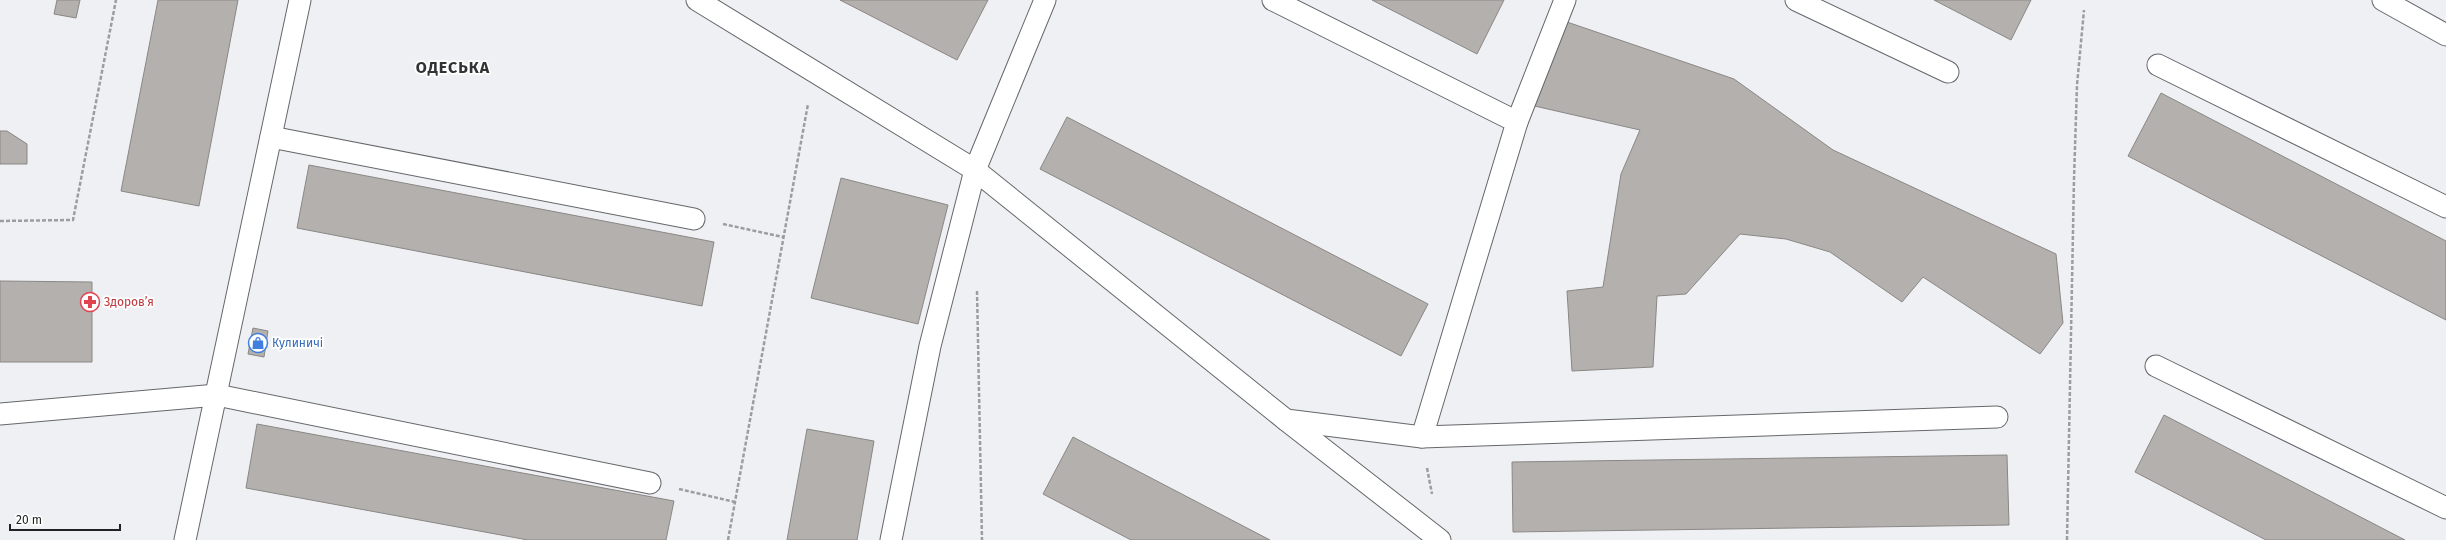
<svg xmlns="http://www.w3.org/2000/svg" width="2446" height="540" font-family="'Fira Sans',sans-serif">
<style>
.building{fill:#b4b0ae;stroke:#8a8785}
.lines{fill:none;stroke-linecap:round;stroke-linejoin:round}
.lane-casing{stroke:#65676a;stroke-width:23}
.path{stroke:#9c9da0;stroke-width:2.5;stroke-dasharray:4 2;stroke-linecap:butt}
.lane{stroke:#fff;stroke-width:21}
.labels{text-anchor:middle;stroke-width:3.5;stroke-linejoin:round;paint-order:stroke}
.health-label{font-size:12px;fill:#be3a42;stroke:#fff;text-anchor:start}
.shop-label{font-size:12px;fill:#366cbe;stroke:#fff;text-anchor:start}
.district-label{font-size:16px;font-weight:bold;letter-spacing:1px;fill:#323335;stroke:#fff}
</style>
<rect width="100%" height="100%" fill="#eef0f3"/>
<g class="building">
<polygon points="57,0 80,0 76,18 54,14"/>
<polygon points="158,0 238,0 199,206 121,191"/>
<polygon points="840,0 988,0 957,60"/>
<polygon points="1372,0 1504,0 1477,54"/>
<polygon points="1934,0 2031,0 2011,40"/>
<polygon points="1567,22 1734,79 1833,150 2056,254 2063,323 2040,354 1923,277 1902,302 1830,252 1786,239 1740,234 1686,294 1657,296 1653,367 1572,371 1567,291 1603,287 1621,174 1640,130 1530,105"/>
<polygon points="2161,93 2446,241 2446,320 2128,156"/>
<polygon points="1067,117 1428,304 1401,356 1040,169"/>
<polygon points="0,131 7,131 27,144 27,164 0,164"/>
<polygon points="309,165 714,242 702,306 297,228"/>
<polygon points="841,178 948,205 918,324 811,298"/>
<polygon points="0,281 92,282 92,362 0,362"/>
<polygon points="253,328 268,331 264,357 248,354"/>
<polygon points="2164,415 2214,441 2405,540 2266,540 2135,472"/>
<polygon points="257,424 674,501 666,540 528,540 246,488"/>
<polygon points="807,429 874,441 857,540 787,540"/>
<polygon points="1073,437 1107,455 1270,540 1131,540 1043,494"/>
<polygon points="2007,455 2009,525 1513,532 1512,462"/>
</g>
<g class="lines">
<defs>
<g id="lane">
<polyline points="697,0 975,170 1286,420 1440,540"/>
<polyline points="1273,0 1517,122 1422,437"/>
<polyline points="1796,0 1948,72"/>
<polyline points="2383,0 2446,35"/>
<polyline points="2158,65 2446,207"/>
<polyline points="1517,122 1565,0"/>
<polyline points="271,137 694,219"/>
<polyline points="2156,366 2446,508"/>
<polyline points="0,414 217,395 650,483"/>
<polyline points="1286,420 1422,437 1997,417"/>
<polyline points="185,540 300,0"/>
<polyline points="891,540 930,346 975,170 1045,0"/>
</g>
</defs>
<use href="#lane" class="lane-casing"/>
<g class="path">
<polyline points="0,221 73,220 116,0"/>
<polyline points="723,224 783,237"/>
<polyline points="977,291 982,540"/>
<polyline points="1427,468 1432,494"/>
<polyline points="679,489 735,502"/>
<polyline points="728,540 808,104"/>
<polyline points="2067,540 2074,179 2077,85 2084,10"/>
</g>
<use href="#lane" class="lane"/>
</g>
<defs>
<symbol id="pharmacy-ring" viewBox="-11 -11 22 22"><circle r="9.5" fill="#fff" stroke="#e0444e" stroke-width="1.5"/><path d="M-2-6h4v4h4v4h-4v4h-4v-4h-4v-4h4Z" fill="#e0444e"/></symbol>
<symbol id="shop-ring" viewBox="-11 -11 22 22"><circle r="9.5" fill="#fff" stroke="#3f7fe0" stroke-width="1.5"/><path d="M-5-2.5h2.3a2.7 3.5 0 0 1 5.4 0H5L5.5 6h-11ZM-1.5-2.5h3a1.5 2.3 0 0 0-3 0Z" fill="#3f7fe0"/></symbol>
</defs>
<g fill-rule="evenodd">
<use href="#pharmacy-ring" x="79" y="291" width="22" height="22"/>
<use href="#shop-ring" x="247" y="332" width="22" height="22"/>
</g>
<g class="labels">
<g class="health-label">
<text x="104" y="306">Здоров’я</text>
</g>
<g class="shop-label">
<text x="272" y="347">Кулиничі</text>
</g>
<g class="district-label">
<text x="453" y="73">ОДЕСЬКА</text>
</g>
</g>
<path d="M10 524v6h110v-6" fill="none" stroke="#202122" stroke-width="2"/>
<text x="16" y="524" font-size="12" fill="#202122" stroke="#ffffff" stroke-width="3" paint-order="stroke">20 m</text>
</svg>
